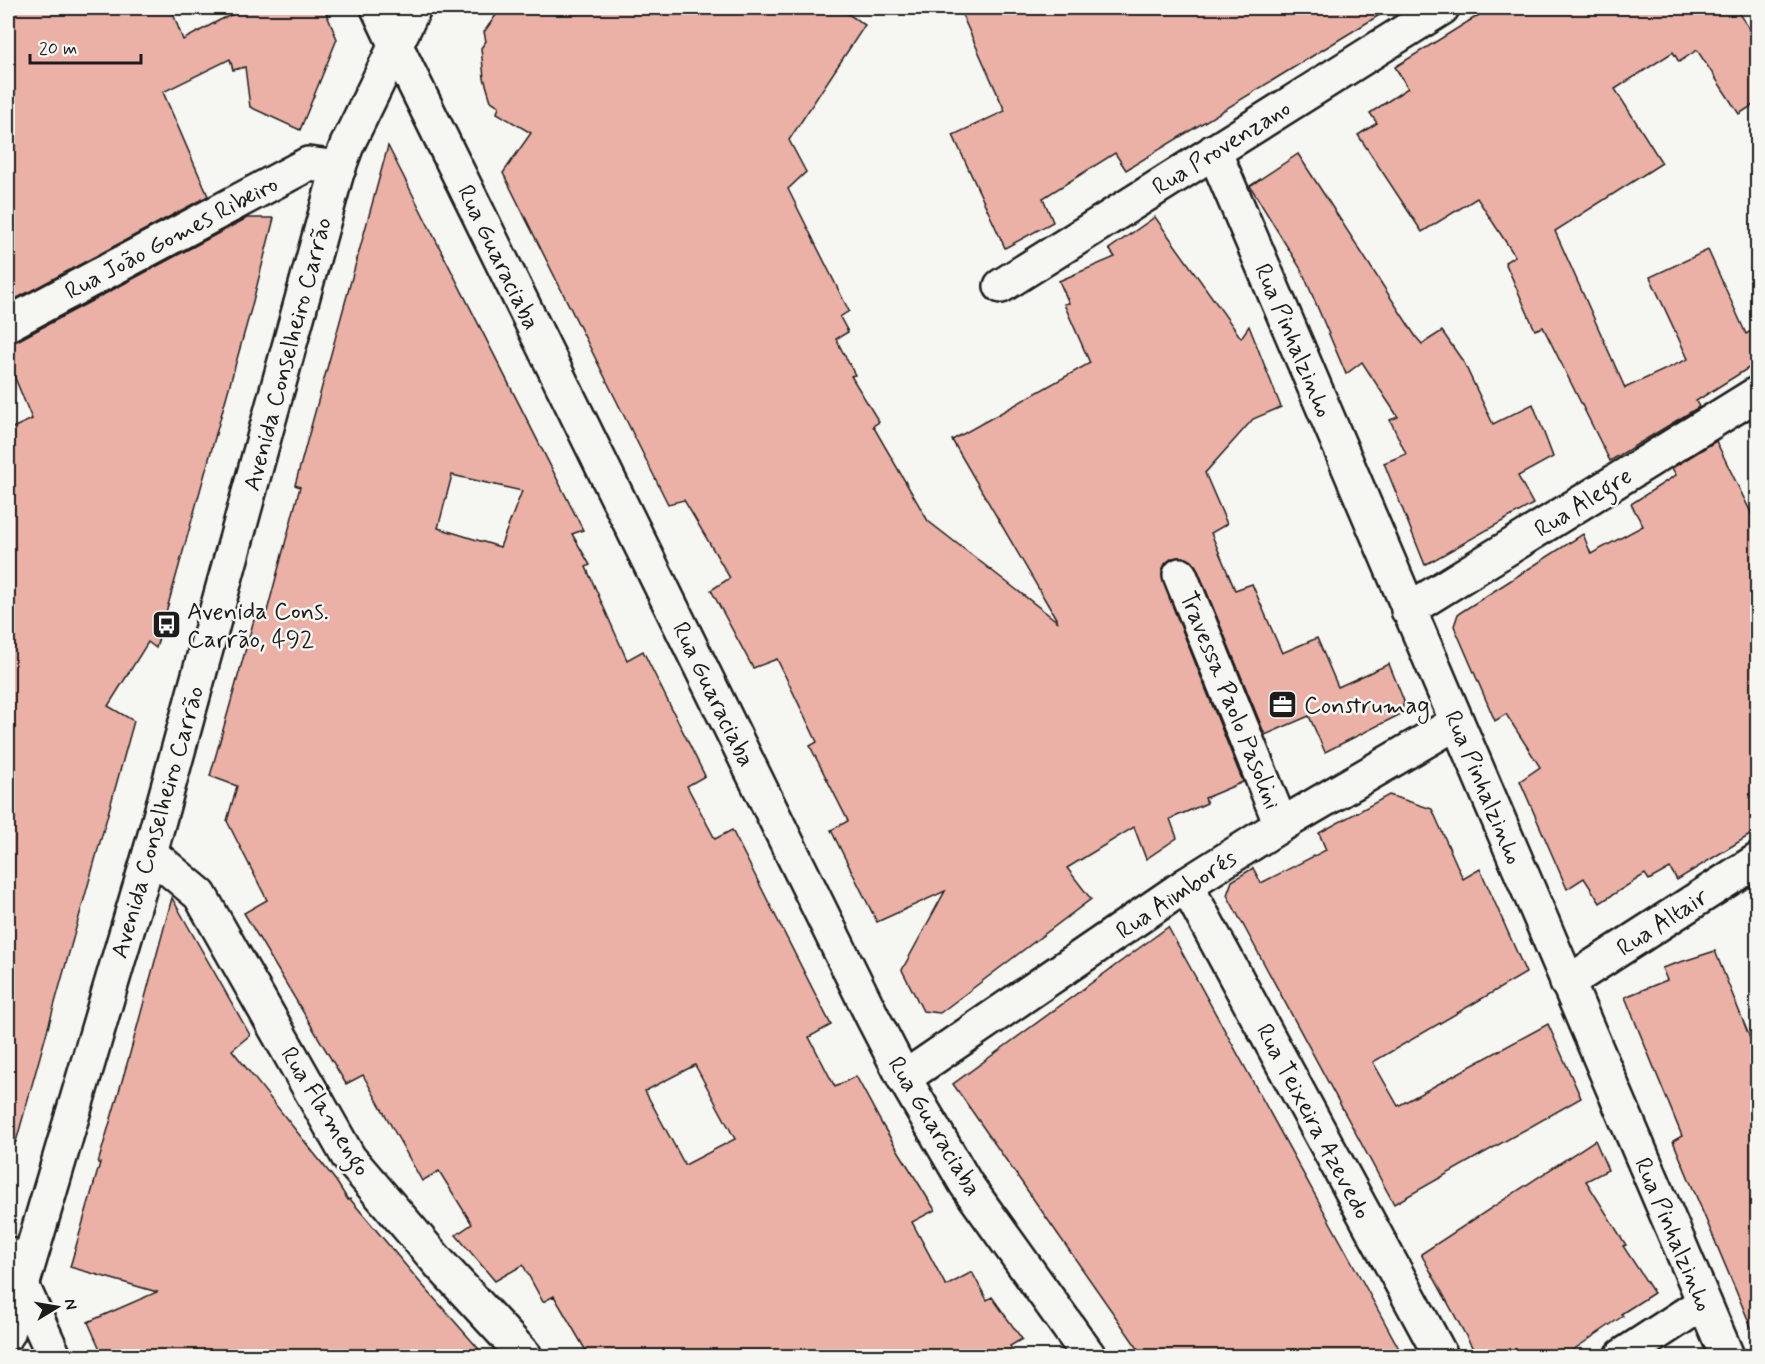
<svg xmlns="http://www.w3.org/2000/svg" width="1765" height="1364" font-family="Mynerve,sans-serif">
<style>
.building{fill:#ebb1a6;stroke:#1c1c1c;stroke-width:1.5;fill-rule:evenodd}
.lines{fill:none;stroke-linecap:round;stroke-linejoin:round}
.minor-casing{stroke:#1c1c1c;stroke-width:38}
.secondary-casing{stroke:#1c1c1c;stroke-width:38}
.minor{stroke:#f6f6f2;stroke-width:33}
.secondary{stroke:#f6f6f2;stroke-width:33}
.labels{text-anchor:middle;stroke-width:5;stroke-linejoin:round;paint-order:stroke}
.street-label{font-size:24px;fill:#1c1c1c;stroke:#f6f6f2}
.poi-label{font-size:24px;fill:#1c1c1c;stroke:#f6f6f2;text-anchor:start}
</style>
<rect width="100%" height="100%" fill="#f6f6f2"/>
<filter id="ink" filterUnits="userSpaceOnUse"><feTurbulence type="fractalNoise" baseFrequency=".0167" numOctaves="2"/><feDisplacementMap in="SourceGraphic" scale="12" xChannelSelector="R" yChannelSelector="G"/><feConvolveMatrix kernelMatrix="1 2 1 2 8 2 1 2 1" color-interpolation-filters="sRGB"/></filter>
<g filter="url(#ink)">
<g class="building">
<polygon points="8,8 171,8 183,40 220,20 247,8 324,8 337,39 300,130 250,107 245,67 233,70 230,59 163,92 208,196 8,303"/>
<polygon points="501,8 839,8 865,25 789,140 806,172 788,189 849,311 840,317 848,332 836,339 855,375 851,376 879,422 873,426 928,521 1058,622 952,440 1090,363 1064,304 1069,303 1059,281 1115,257 1109,249 1155,217 1241,338 1249,326 1281,407 1253,419 1205,473 1227,524 1211,533 1235,590 1252,584 1282,653 1317,638 1338,687 1389,664 1404,701 1401,714 1325,752 1309,716 1265,735 1197,568 1192,561 1183,557 1172,558 1165,564 1162,572 1163,582 1243,782 1205,798 1207,803 1170,819 1177,838 1146,859 1134,827 1067,868 1091,899 940,1013 923,1011 902,970 945,891 877,922 831,830 848,821 810,746 817,742 777,659 753,668 711,590 730,578 684,500 668,504 503,173 531,133 497,113 499,106 491,101 484,78 481,48 486,41 484,32"/>
<polygon points="959,8 1391,8 1126,170 1115,153 1043,198 1053,222 1005,248 953,135 1005,111"/>
<polygon points="1490,8 1735,8 1758,41 1758,102 1739,114 1697,50 1679,62 1673,52 1615,89 1662,163 1555,231 1625,388 1688,359 1650,277 1708,250 1746,334 1758,327 1758,362 1696,401 1699,407 1610,461 1543,327 1535,330 1505,262 1515,256 1477,198 1422,232 1358,135 1377,123 1370,113 1408,88 1395,67"/>
<path d="M388,146L583,530L572,534L590,565L586,567L627,660L643,651L705,776L687,786L715,839L732,830L831,1025L809,1037L835,1087L856,1076L883,1126L935,1210L912,1222L946,1286L972,1272L987,1300L992,1297L1022,1339L1010,1346L1016,1356H589L554,1296L543,1302L523,1265L495,1281L456,1235L472,1224L439,1171L422,1181L363,1075L346,1084L244,913L267,900L227,821L237,786L210,776L255,616L265,619L300,487L295,485ZM452,475L522,491L500,547L438,528ZM695,1065L735,1139L685,1165L645,1091Z"/>
<polygon points="1298,154 1416,337 1422,344 1442,331 1464,363 1493,424 1533,404 1553,457 1518,476 1533,504 1425,565 1384,463 1406,454 1390,420 1398,417 1362,362 1346,374 1302,271 1250,186"/>
<polygon points="247,218 274,218 251,309 156,648 148,642 108,706 134,721 16,1142 8,1141 8,430 32,419 8,361 8,343 17,341"/>
<polygon points="1716,441 1758,527 1758,830 1677,880 1670,868 1649,880 1645,874 1600,903 1584,878 1567,889 1520,781 1540,767 1506,714 1495,721 1454,626 1458,614 1583,534 1591,554 1643,526 1631,504 1676,475 1672,468"/>
<polygon points="1389,795 1432,809 1463,879 1480,869 1526,973 1373,1062 1398,1106 1548,1024 1581,1098 1394,1204 1227,895 1232,881 1253,868 1261,883 1326,850 1319,833"/>
<polygon points="172,898 250,1035 232,1050 336,1181 348,1200 350,1199 418,1280 485,1356 103,1356 88,1322 157,1292 70,1267 100,1163 98,1163 129,1057"/>
<polygon points="1168,927 1359,1275 1403,1356 1143,1356 953,1084"/>
<polygon points="1715,951 1758,1058 1757,1341 1673,1141 1682,1136 1625,997 1667,980 1662,968"/>
<polygon points="1595,1140 1608,1170 1586,1181 1626,1245 1623,1246 1654,1293 1621,1314 1623,1316 1564,1356 1477,1356 1421,1254"/>
</g>
<g class="lines">
<defs>
<g id="minor">
<polyline points="378,8 396,46 873,1018 904,1078 966,1184 1089,1356"/>
<polyline points="1214,151 1727,1356"/>
<polyline points="1001,286 1442,8"/>
<polyline points="8,324 308,164 339,168"/>
<polyline points="1180,575 1281,825"/>
<polyline points="1408,610 1758,393"/>
<polyline points="150,853 200,895 349,1158 439,1263 525,1356"/>
<polyline points="1186,885 1441,1356"/>
<polyline points="1567,983 1758,860"/>
<polyline points="904,1078 1186,885 1281,825 1456,723"/>
<polyline points="8,1254 54,1356"/>
<polyline points="1622,1356 1703,1303"/>
</g>
<polyline id="secondary" points="8,1333 150,853 337,172 347,145 414,8"/>
</defs>
<use href="#minor" class="minor-casing"/>
<use href="#secondary" class="secondary-casing"/>
<use href="#minor" class="minor"/>
<use href="#secondary" class="secondary"/>
</g>
</g>
<defs>
<symbol id="bus-square" viewBox="-11 -11 22 22"><rect x="-9" y="-9" width="18" height="18" rx="4" fill="#1c1c1c" stroke="#f6f6f2"/><path d="M-5-6H5V4H4V6H2V4H-2V6H-4V4H-5ZM-3.5-4V0h7V-4ZM-3.5 1.2v1.5H-2V1.2ZM2 1.2v1.5H3.5V1.2Z" fill="#fff"/></symbol>
<symbol id="office-square" viewBox="-11 -11 22 22"><rect x="-9" y="-9" width="18" height="18" rx="4" fill="#1c1c1c" stroke="#f6f6f2"/><path d="M-6-3h4V-5.5h4V-3h4V5H-6ZM-1-4.5V-3h2v-1.5ZM-6 0V1H6V0Z" fill="#fff"/></symbol>
</defs>
<g fill-rule="evenodd">
<use href="#bus-square" x="150" y="608" width="33" height="33"/>
<use href="#office-square" x="1266" y="688" width="33" height="33"/>
</g>
<g class="labels">
<g class="street-label">
<text transform="translate(1221 147) rotate(-32)" y="8">Rua Provenzano</text>
<text transform="translate(171 237) rotate(-28)" y="8">Rua João Gomes Ribeiro</text>
<text transform="translate(499 257) rotate(64)" y="8">Rua Guaraciaba</text>
<text transform="translate(1294 340) rotate(67)" y="8">Rua Pinhalzinho</text>
<text transform="translate(287 354) rotate(-75)" y="8">Avenida Conselheiro Carrão</text>
<text transform="translate(1583 502) rotate(-32)" y="8">Rua Alegre</text>
<text transform="translate(714 694) rotate(64)" y="8">Rua Guaraciaba</text>
<text transform="translate(1231 700) rotate(68)" y="8">Travessa Paolo Pasolini</text>
<text transform="translate(1484 787) rotate(67)" y="8">Rua Pinhalzinho</text>
<text transform="translate(157 822) rotate(-74)" y="8">Avenida Conselheiro Carrão</text>
<text transform="translate(1176 894) rotate(-34)" y="8">Rua Aimborés</text>
<text transform="translate(1662 922) rotate(-33)" y="8">Rua Altair</text>
<text transform="translate(326 1111) rotate(58)" y="8">Rua Flamengo</text>
<text transform="translate(1314 1121) rotate(62)" y="8">Rua Teixeira Azevedo</text>
<text transform="translate(935 1126) rotate(59)" y="8">Rua Guaraciaba</text>
<text transform="translate(1674 1234) rotate(67)" y="8">Rua Pinhalzinho</text>
</g>
<g class="poi-label">
<text x="187" y="619">Avenida Cons.<tspan x="187" dy="28">Carrão, 492</tspan></text>
<text x="1304" y="713">Construmag</text>
</g>
</g>
<rect width="1765" height="1364" fill="none" stroke="#f6f6f2" stroke-width="30"/>
<rect x="15" y="15" width="1735" height="1334" fill="none" stroke="#1c1c1c" stroke-width="2" filter="url(#ink)"/>
<g transform="translate(57 1307) rotate(79)" stroke="#f6f6f2" stroke-width="4.5" paint-order="stroke">
<path d="M0-4.5L10 22L0 15L-10 22Z" fill="#1c1c1c"/>
<text y="-9" font-size="16" font-weight="bold" text-anchor="middle" fill="#1c1c1c">N</text>
</g>
<path d="M30 54v9h111v-9" fill="none" stroke="#1c1c1c" stroke-width="3"/>
<text x="39" y="54" font-size="18" fill="#1c1c1c" stroke="#f6f6f2" stroke-width="4.5" paint-order="stroke">20 m</text>
</svg>
